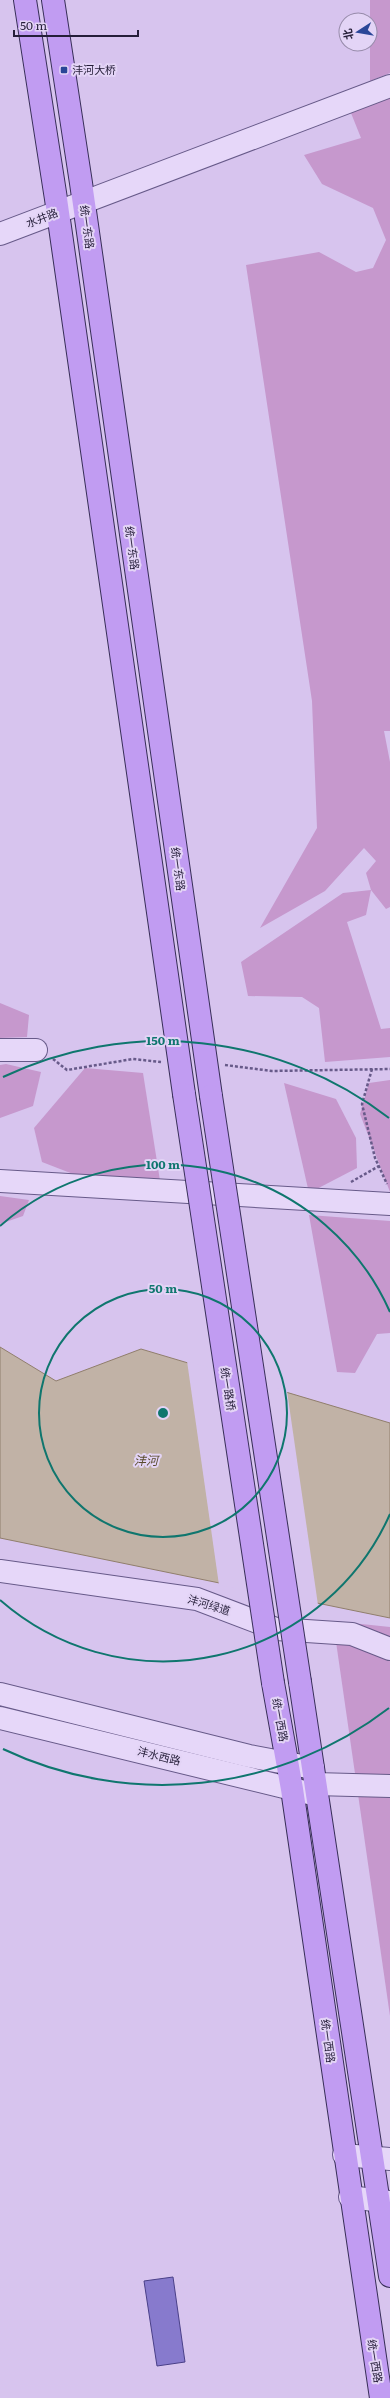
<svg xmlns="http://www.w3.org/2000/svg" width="390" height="2398" font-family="Literata,'Noto Sans SC',serif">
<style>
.green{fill:#c698cd}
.water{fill:#c1b2a6;stroke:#907e6c}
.pier{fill:#d7c4ee}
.building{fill:#877acd;stroke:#4a4088}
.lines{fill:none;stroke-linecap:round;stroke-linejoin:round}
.minor-casing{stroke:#675a89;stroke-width:24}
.major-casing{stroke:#372e57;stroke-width:24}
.path{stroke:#675a89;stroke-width:2.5;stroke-dasharray:3 2;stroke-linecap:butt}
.minor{stroke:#e6d7f9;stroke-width:22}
.major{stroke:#c19cf2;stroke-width:22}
.major-bridge-casing{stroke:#372e57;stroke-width:24;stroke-linecap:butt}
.major-bridge{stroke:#c19cf2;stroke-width:22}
.ring{fill:none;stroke:#0f766e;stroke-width:2}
.poi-dot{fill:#2a4698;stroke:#e3d4f6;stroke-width:1.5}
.labels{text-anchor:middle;stroke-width:4;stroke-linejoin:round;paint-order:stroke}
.poi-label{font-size:11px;fill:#251e39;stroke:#e3d4f6;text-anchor:start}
.street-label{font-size:11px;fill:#251e39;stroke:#e3d4f6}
.water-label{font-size:12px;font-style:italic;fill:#594b2d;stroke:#e3d4f6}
.centre{fill:#0f766e;stroke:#e3d4f6;stroke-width:2}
.ring-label{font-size:12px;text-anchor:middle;font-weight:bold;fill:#0f766e;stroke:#e3d4f6;stroke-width:4;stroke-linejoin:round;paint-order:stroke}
</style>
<rect width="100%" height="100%" fill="#d7c4ee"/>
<g class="green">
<polygon points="370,0 390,0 390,73 370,81"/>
<polygon points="390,93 390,731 384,731 390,762 390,907 386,909 371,890 366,915 347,922 381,1029 390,1028 390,1057 325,1062 319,1008 302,997 248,996 241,962 343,893 371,890 366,873 376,861 364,848 325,891 260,928 317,828 312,701 246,265 319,252 356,272 373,268 386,240 373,208 322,184 304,155 361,138 349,108"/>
<polygon points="0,1003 29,1015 27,1037 0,1038"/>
<polygon points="6,1064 41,1072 33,1106 0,1118 0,1065"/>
<polygon points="85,1068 143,1073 161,1187 104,1186 42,1162 34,1128"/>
<polygon points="390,1080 390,1192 360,1114 369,1083"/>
<polygon points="284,1083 336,1099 356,1138 357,1168 309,1193"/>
<polygon points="0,1196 29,1200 23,1216 0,1224"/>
<polygon points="309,1215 390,1221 390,1333 377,1334 355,1373 337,1372"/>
<polygon points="333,1621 390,1627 390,2016"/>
</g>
<polygon class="water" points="0,1347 56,1381 141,1349 390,1423 390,1618 0,1538"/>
<polygon class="pier" points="187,1361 287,1391 318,1605 219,1585"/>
<polygon class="building" points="173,2277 185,2362 157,2366 144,2281"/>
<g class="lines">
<defs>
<g id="minor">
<polyline points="0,234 390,86"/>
<polyline points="0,1050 36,1050"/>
<polyline points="0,1181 390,1204"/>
<polyline points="0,1571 197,1599 276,1629 352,1634 390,1649"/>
<polyline points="0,1694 249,1756 313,1768"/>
<polyline points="0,1718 317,1795"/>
<polyline points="315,1784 390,1786"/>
<polyline points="344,2155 390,2159"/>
<polyline points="350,2197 390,2202"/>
</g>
<g id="major">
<polyline points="25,0 56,199 184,1094"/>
<polyline points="53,0 81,183 211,1096"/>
<polyline points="300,1682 390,2276"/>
<polyline points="273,1683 292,1789 381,2398"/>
</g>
</defs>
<use href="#minor" class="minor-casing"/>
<use href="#major" class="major-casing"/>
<g class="path">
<polyline points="53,1059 67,1070 133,1059 161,1062"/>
<polyline points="225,1065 272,1071 390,1069"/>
<polyline points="372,1069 362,1104 375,1158 387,1184"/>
<polyline points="351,1182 379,1166"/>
</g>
<use href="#minor" class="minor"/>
<use href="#major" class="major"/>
<defs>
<g id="major-bridge">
<polyline points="184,1094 273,1683"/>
<polyline points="211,1096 300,1682"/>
</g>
</defs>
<use href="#major-bridge" class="major-bridge-casing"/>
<use href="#major-bridge" class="major-bridge"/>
</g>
<g class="ring">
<circle cx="163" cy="1413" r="124"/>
<path d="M390 1514A248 248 0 0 1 0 1600M0 1226A248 248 0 0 1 390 1312"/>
<path d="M389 1708A372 372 0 0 1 3 1749M3 1077A372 372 0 0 1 389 1118"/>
</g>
<rect class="poi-dot" x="60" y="66" width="8" height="8" rx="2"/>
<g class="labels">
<g class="poi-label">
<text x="72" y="74">沣河大桥</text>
</g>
<g class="street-label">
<text transform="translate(42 218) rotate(-21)" y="4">水井路</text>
<text transform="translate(87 227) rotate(82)" y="4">统一东路</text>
<text transform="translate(132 548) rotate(82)" y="4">统一东路</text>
<text transform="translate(178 869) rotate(82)" y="4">统一东路</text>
<text transform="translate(228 1389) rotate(81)" y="4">统一路桥</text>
<text transform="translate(209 1605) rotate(17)" y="4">沣河绿道</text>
<text transform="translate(280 1720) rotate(80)" y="4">统一西路</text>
<text transform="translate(159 1756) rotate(14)" y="4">沣水西路</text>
<text transform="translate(328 2041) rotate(82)" y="4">统一西路</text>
<text transform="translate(375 2361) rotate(81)" y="4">统一西路</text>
</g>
<g class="water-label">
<text x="146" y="1465">沣河</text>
</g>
</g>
<circle cx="163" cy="1413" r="6" class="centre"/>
<g class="ring-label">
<text x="163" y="1045">150 m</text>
<text x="163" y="1169">100 m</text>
<text x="163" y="1293">50 m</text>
</g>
<g transform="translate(358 32) rotate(258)"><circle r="19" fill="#e3d4f6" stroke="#978baa"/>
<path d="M0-3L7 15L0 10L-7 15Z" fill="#2a4698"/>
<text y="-6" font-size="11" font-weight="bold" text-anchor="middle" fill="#251e39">北</text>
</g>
<path d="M14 30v6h124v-6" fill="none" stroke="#251e39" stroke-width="2"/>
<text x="20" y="30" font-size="12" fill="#251e39" stroke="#e3d4f6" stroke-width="3" paint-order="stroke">50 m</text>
</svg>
